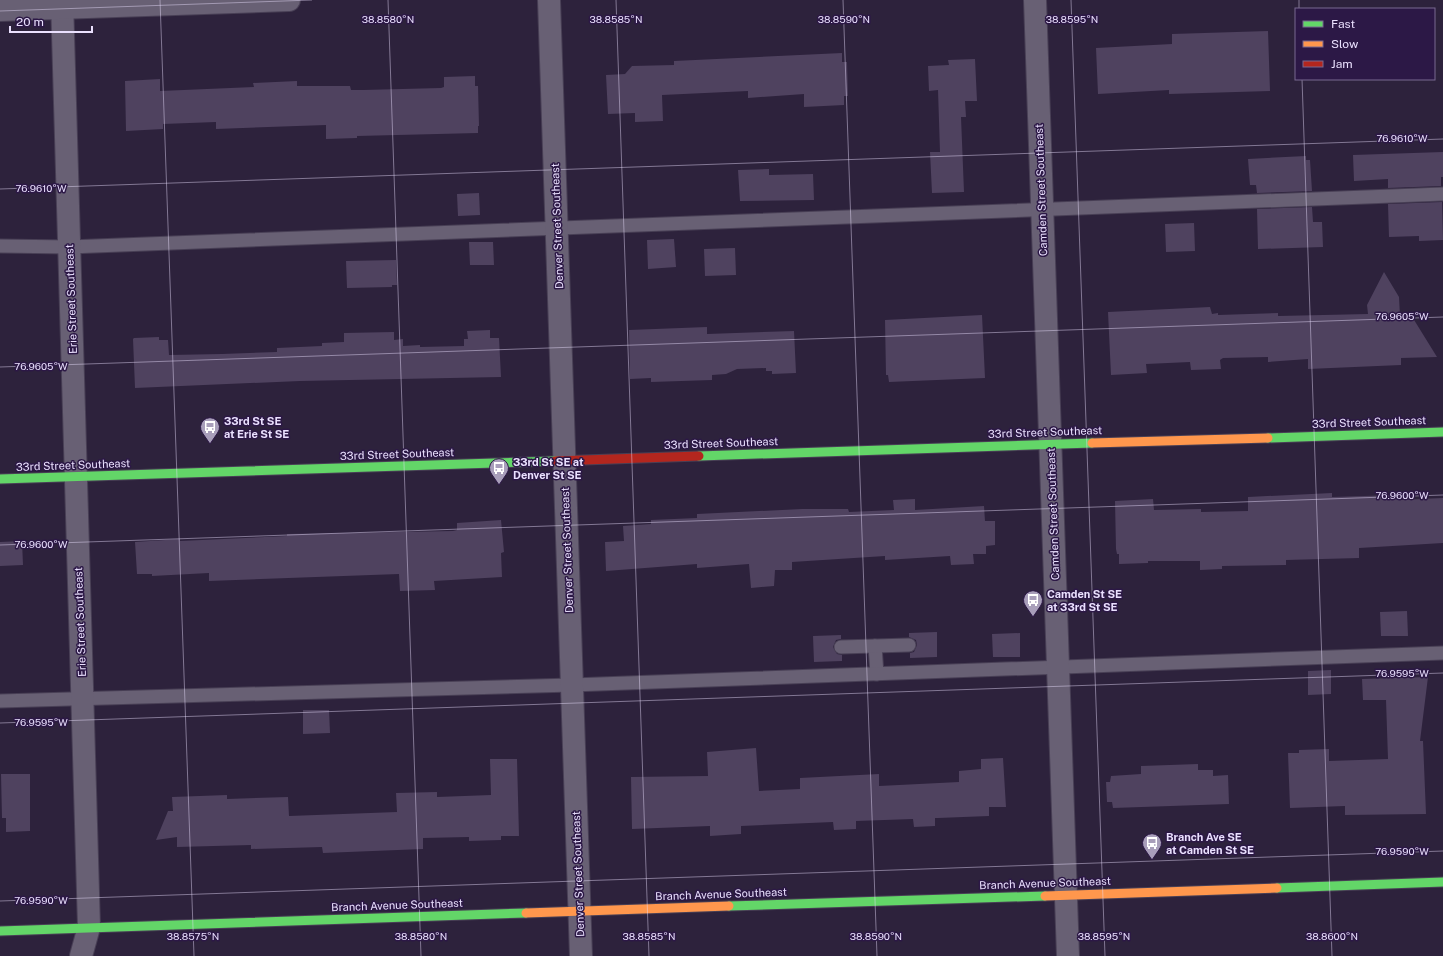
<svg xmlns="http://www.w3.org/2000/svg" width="1443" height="956" font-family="'Public Sans',sans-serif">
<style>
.building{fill:#4f425f}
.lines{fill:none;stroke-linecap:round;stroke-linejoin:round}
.lane-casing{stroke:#483f55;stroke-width:15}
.street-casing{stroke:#483f55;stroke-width:24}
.fast-casing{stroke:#483f55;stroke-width:11}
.slow-casing{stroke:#483f55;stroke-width:11}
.jam-casing{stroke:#483f55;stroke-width:11}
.lane{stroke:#686074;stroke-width:13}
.street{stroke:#686074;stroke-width:22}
.fast{stroke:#63d668;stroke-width:9}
.slow{stroke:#ff974d;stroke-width:9}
.jam{stroke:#b3261e;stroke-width:9}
.ticks{fill:none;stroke:#eae0fe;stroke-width:1;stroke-opacity:0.45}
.labels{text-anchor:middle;stroke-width:3;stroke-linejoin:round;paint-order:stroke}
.street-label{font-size:11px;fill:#eae0fe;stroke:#2c1846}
.poi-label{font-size:11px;font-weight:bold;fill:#eae0fe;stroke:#2c1846;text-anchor:start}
.ticks-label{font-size:10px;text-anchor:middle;fill:#eae0fe;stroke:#2c1846;stroke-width:3;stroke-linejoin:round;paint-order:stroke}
</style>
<rect width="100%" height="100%" fill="#2d223c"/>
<g class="building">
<polygon points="1268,31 1270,91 1169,94 1169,90 1098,94 1096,48 1172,44 1172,34"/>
<polygon points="842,53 842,62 847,62 848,96 844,96 844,105 804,107 804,94 748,98 748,91 662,95 663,121 635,122 635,113 608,114 606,75 625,74 632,66 674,65 674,61"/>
<polygon points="975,59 977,101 965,101 966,117 961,117 964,192 932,193 930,152 940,152 938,90 929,91 928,66 949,65 948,60"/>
<polygon points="475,76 475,86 478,86 479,126 478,126 478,133 357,136 357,138 326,139 326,125 216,129 216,122 163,124 163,129 126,131 125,81 160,79 160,91 254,87 253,83 297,81 297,86 350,86 351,90 363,90 441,88 444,87 444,77"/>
<polygon points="1443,152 1443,177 1441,177 1441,186 1388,188 1388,179 1354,181 1353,155"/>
<polygon points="1306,156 1306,160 1310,160 1312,191 1257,193 1256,185 1250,185 1248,159"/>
<polygon points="769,169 769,175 813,174 814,200 740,201 738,170"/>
<polygon points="479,193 480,215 458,216 457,194"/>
<polygon points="1442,202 1443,240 1419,241 1419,236 1389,237 1388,204"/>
<polygon points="1312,207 1313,222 1322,222 1323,247 1258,249 1257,209"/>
<polygon points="1194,223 1195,251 1166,252 1165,224"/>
<polygon points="674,239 676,267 648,269 647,240"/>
<polygon points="469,242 493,242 494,265 470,265"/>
<polygon points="735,248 736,275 705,276 704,249"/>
<polygon points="396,260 397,285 392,285 392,287 347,288 346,261"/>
<polygon points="1384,272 1399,297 1400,316 1411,315 1437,357 1401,358 1401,365 1308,369 1308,359 1268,362 1268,357 1223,358 1220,360 1221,369 1191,370 1190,362 1146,364 1147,373 1111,375 1108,312 1210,307 1212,314 1218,313 1218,315 1278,313 1278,316 1368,314 1367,305"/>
<polygon points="982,315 985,378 889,382 888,375 886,375 885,320"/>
<polygon points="707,327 707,334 794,331 796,373 772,374 772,371 766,371 766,368 737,369 726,374 712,375 712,380 651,382 651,378 630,379 629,330"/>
<polygon points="490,330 490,338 499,338 501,377 300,381 135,388 133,339 134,338 159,337 159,340 168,340 169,355 222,354 277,352 277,348 322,346 322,343 344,342 344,333 394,332 394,340 403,339 403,346 420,345 420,347 464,346 464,339 468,339 467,331"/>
<polygon points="1332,493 1332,497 1396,495 1397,500 1443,498 1443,543 1359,548 1359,558 1286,560 1286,565 1222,566 1222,569 1200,570 1200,561 1148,561 1148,563 1119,564 1119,554 1117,554 1116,549 1115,501 1153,499 1154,510 1201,509 1201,512 1248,511 1248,497"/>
<polygon points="915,499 915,510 984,506 985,521 995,521 995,545 986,546 986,554 973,554 974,564 951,565 950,556 885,560 885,556 792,562 792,570 775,570 774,586 751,588 749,564 697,568 697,564 606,571 605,542 624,541 623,526 651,524 651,520 697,518 697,514 802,509 848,509 849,512 894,510 893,500"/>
<polygon points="501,520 504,552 501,553 502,577 434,581 435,590 400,591 399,574 209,581 209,573 152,576 152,574 137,574 135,542 180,539 180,541 287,536 287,534 453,531 457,530 457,523"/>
<polygon points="22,541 23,565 0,566 0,542"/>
<polygon points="1407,611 1408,636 1381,636 1380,612"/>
<polygon points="937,632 937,657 910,658 910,653 914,652 917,645 916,640 909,637 909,633"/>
<polygon points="1020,633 1020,657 993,657 992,634"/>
<polygon points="841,635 841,639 836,640 833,647 837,654 842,655 842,661 814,662 813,636"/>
<polygon points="1331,670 1331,694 1308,695 1308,671"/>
<polygon points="1428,677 1420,741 1423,741 1426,814 1345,815 1345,806 1290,808 1288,753 1299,753 1299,750 1329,749 1329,761 1388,759 1386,700 1363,700 1362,679"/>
<polygon points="303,710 329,710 330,733 303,734"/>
<polygon points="756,748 759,791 800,789 800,778 879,774 879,786 959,782 959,771 981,769 981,759 1003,758 1006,807 989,807 989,816 938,818 935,818 935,826 914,827 913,819 856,821 856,829 834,830 833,822 741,826 741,834 710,836 710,826 632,829 631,777 708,776 707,752"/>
<polygon points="490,759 517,759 519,836 501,836 501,840 469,841 469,837 423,838 423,849 323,853 322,847 251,849 251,845 177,847 177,837 156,840 168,811 173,811 172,797 227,795 227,799 288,797 289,816 397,812 396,793 437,792 437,797 491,795"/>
<polygon points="1198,764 1198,770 1213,770 1213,776 1228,775 1229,804 1113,808 1112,802 1107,802 1106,782 1110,782 1111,776 1141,774 1141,766"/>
<polygon points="1,774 30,774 30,831 6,832 6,818 2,818"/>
</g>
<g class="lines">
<defs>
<g id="lane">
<polyline points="0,246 69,247 1443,194"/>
<polyline points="875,646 877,674"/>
<polyline points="841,647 909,645"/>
<polyline points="0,701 572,685 1443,653"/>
</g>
<g id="street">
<polyline points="62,0 89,927 81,956"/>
<polyline points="549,0 581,956"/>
<polyline points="1035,0 1068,956"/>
<polyline points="0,10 289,0"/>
</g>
<g id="fast">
<polyline points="1268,438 1443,432"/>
<polyline points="699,456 1092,443"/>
<polyline points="0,479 555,461"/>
<polyline points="1277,888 1443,882"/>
<polyline points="729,906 1045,896"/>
<polyline points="0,931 526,913"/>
</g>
<g id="slow">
<polyline points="1092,443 1268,438"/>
<polyline points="1045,896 1277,888"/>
<polyline points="526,913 729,906"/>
</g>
<polyline id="jam" points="555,461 699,456"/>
</defs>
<use href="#lane" class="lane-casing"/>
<use href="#street" class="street-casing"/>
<use href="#fast" class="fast-casing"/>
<use href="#slow" class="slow-casing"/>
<use href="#jam" class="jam-casing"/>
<use href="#lane" class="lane"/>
<use href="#street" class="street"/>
<use href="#fast" class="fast"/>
<use href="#slow" class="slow"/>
<use href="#jam" class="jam"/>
</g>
<path class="ticks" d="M160,0L194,956M388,0L421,956M616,0L649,956M843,0L877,956M1071,0L1105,956M1299,0V9M0,11L312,0M1302,79L1332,956M0,189L1443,139M0,367L1443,317M0,545L1443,495M0,723L1443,673M0,901L1443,851"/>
<defs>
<symbol id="bus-pin" viewBox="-11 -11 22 30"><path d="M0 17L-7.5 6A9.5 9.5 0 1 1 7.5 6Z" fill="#a89eba" stroke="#2c1846"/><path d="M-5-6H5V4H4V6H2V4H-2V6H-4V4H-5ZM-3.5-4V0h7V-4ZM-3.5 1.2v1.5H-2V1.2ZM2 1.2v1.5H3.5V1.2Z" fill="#fff"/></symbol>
</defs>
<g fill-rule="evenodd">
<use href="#bus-pin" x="199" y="416" width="22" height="30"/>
<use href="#bus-pin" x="488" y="457" width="22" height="30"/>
<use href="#bus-pin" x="1022" y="589" width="22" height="30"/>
<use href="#bus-pin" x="1141" y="832" width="22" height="30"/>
</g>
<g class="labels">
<g class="street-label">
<text transform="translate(1041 190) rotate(-92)" y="4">Camden Street Southeast</text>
<text transform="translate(557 226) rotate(-92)" y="4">Denver Street Southeast</text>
<text transform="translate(71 299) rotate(-92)" y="4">Erie Street Southeast</text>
<text transform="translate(1369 422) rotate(-2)" y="4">33rd Street Southeast</text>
<text transform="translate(1045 432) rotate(-2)" y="4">33rd Street Southeast</text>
<text transform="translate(721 443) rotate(-2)" y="4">33rd Street Southeast</text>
<text transform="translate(397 454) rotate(-2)" y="4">33rd Street Southeast</text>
<text transform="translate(73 465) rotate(-2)" y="4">33rd Street Southeast</text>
<text transform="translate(1053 514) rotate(-92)" y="4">Camden Street Southeast</text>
<text transform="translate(567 550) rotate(-92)" y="4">Denver Street Southeast</text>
<text transform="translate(80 622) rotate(-92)" y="4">Erie Street Southeast</text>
<text transform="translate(578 874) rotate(-92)" y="4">Denver Street Southeast</text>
<text transform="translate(1045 883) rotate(-2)" y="4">Branch Avenue Southeast</text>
<text transform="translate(721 894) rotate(-2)" y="4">Branch Avenue Southeast</text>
<text transform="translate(397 905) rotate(-2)" y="4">Branch Avenue Southeast</text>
</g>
<g class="poi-label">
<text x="224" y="425">33rd St SE<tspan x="224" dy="13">at Erie St SE</tspan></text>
<text x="513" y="466">33rd St SE at<tspan x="513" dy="13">Denver St SE</tspan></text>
<text x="1047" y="598">Camden St SE<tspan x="1047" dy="13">at 33rd St SE</tspan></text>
<text x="1166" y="841">Branch Ave SE<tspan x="1166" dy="13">at Camden St SE</tspan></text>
</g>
</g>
<g class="ticks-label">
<text x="388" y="23">38.8580°N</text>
<text x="616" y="23">38.8585°N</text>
<text x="844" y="23">38.8590°N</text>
<text x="1072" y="23">38.8595°N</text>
<text x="1402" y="142">76.9610°W</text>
<text x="41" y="192">76.9610°W</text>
<text x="1402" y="320">76.9605°W</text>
<text x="41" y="370">76.9605°W</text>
<text x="1402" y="499">76.9600°W</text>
<text x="41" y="548">76.9600°W</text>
<text x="1402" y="677">76.9595°W</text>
<text x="41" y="726">76.9595°W</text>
<text x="1402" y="855">76.9590°W</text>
<text x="41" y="904">76.9590°W</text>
<text x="193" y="940">38.8575°N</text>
<text x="421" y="940">38.8580°N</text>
<text x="649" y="940">38.8585°N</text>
<text x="876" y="940">38.8590°N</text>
<text x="1104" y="940">38.8595°N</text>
<text x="1332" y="940">38.8600°N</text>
</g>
<rect x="1295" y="8" width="140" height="72" fill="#2c1846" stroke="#786890"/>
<rect x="1303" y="21" width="20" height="6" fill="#63d668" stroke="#786890"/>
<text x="1331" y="28" font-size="12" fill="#eae0fe">Fast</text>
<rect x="1303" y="41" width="20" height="6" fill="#ff974d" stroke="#786890"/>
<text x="1331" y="48" font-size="12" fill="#eae0fe">Slow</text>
<rect x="1303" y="61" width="20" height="6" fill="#b3261e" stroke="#786890"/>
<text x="1331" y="68" font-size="12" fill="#eae0fe">Jam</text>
<path d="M10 26v6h82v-6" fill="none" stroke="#eae0fe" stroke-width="2"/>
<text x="16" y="26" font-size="12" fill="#eae0fe" stroke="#2c1846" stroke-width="3" paint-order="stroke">20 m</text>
</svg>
